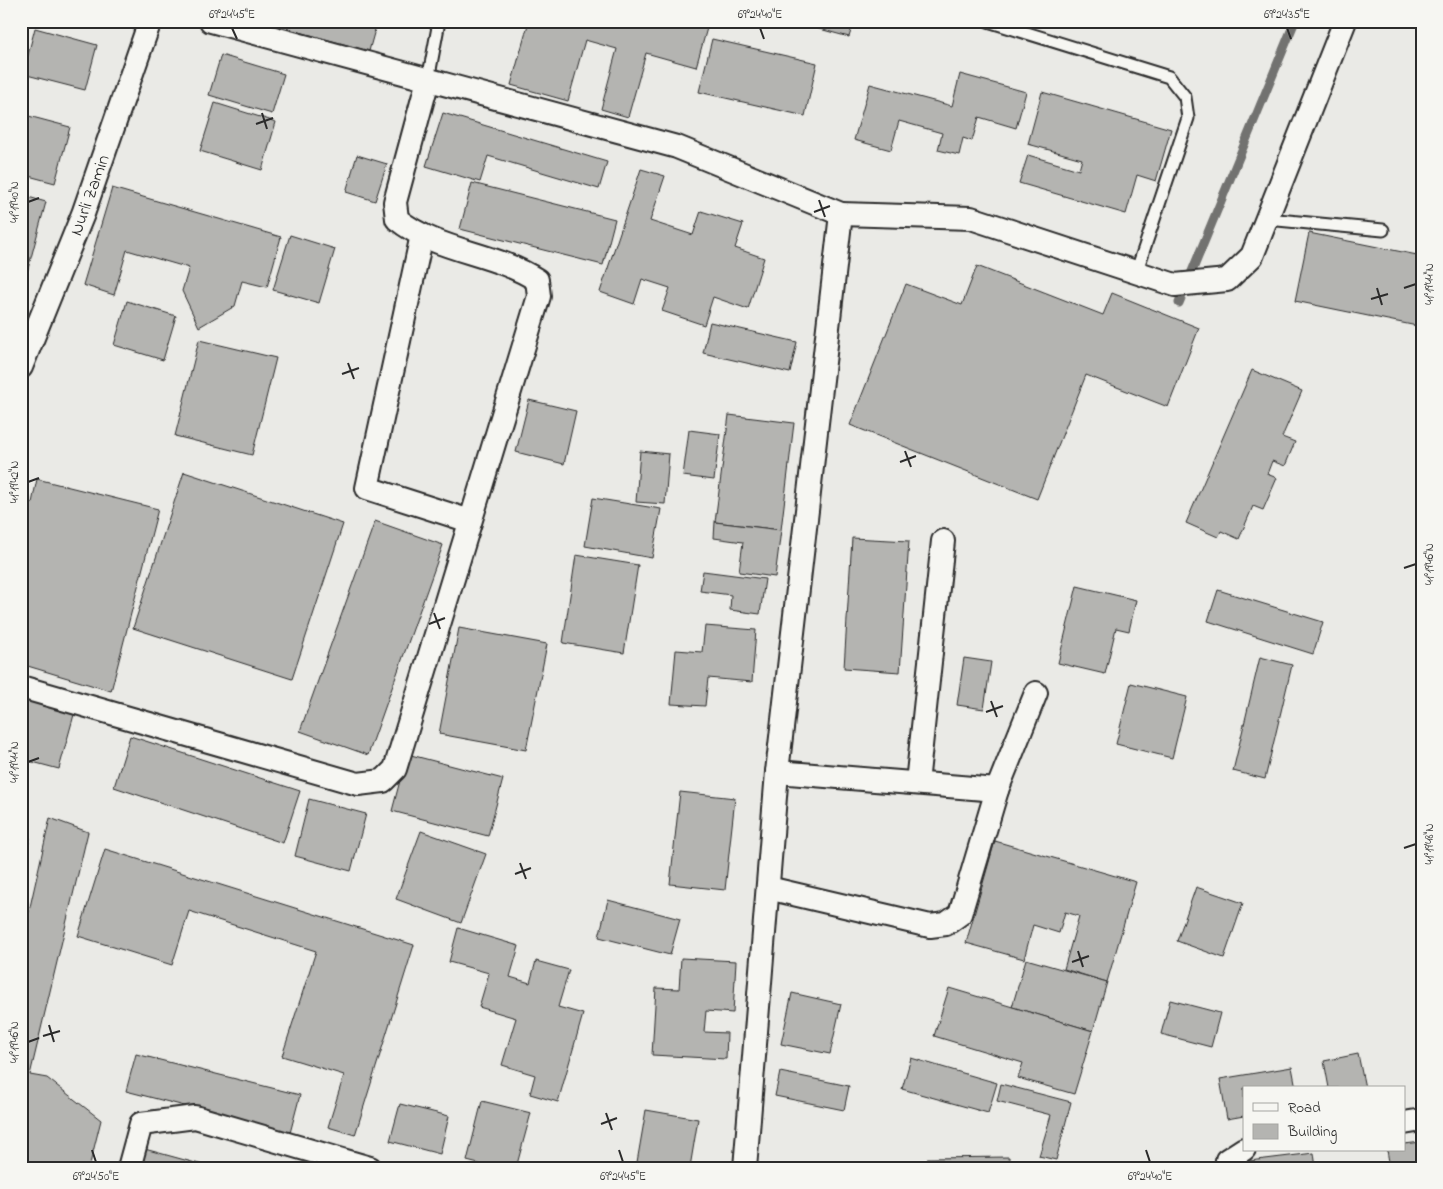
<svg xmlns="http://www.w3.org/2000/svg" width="1443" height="1189" font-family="'Indie Flower',sans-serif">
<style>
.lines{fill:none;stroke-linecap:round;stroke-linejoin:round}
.stream{stroke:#727270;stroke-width:9}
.building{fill:#b4b4b1;stroke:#2b2b2b}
.service-casing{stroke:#2b2b2b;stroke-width:15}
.minor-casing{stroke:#2b2b2b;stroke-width:26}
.service{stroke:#f6f6f2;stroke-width:11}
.minor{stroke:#f6f6f2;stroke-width:22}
.ticks{fill:none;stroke:#2b2b2b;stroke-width:2}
.labels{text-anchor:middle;stroke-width:4;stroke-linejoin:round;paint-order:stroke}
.street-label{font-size:18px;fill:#2b2b2b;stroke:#f6f6f2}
.neatline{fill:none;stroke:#2b2b2b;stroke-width:2}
.ticks-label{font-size:12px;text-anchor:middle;fill:#2b2b2b}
</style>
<rect width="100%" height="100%" fill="#eaeae6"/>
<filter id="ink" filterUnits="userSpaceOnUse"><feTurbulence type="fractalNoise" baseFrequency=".02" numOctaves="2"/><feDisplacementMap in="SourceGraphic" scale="10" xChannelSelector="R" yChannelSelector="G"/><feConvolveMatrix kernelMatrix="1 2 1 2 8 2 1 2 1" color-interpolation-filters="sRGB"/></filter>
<g filter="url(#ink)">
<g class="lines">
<polyline class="stream" points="1179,303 1295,21"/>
</g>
<g class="building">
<polygon points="259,21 360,21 376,26 369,51"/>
<polygon points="529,21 709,21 696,67 646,53 628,117 601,109 617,49 585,40 568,101 511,85"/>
<polygon points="790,21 854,21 849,37"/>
<polygon points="35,28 97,45 85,90 23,74"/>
<polygon points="712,39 817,63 805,116 699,92"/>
<polygon points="221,55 284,74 272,114 209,95"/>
<polygon points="960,74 1026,92 1016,128 979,117 972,141 963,138 959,155 938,150 942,133 899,121 891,150 854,140 870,84 952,106"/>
<polygon points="1042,92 1171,129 1156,181 1137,175 1126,214 1019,183 1028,155 1079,170 1082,159 1028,144"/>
<polygon points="215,103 276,122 262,170 200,151"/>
<polygon points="443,113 607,162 599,189 488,156 480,182 426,166"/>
<polygon points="21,114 70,127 55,183 21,174"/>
<polygon points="357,155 387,164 375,201 346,192"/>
<polygon points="641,169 665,176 650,221 693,235 701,211 743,224 735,248 764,258 748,309 713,297 704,325 662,311 670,288 642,279 634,304 600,292"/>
<polygon points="472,183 615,219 603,265 460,229"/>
<polygon points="112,188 281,237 267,287 242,281 235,306 199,327 182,291 189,268 127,250 114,295 83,285"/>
<polygon points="21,195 46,202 25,280 21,279"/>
<polygon points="1309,233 1422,256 1422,327 1295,301"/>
<polygon points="290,235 335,249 319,303 273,290"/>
<polygon points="977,266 1103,315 1112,293 1199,328 1168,407 1086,375 1037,499 850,425 906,284 962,305"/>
<polygon points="127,301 176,316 163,360 114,345"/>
<polygon points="710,322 797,342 790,373 703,353"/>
<polygon points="199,340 276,358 252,455 175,436"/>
<polygon points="1252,370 1302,391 1282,437 1295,442 1285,466 1272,461 1267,474 1277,478 1263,510 1253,506 1239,539 1221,531 1218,537 1186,523"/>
<polygon points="529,400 576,411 564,464 516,452"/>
<polygon points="729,415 794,423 781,530 715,522"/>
<polygon points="689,430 720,434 714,480 683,476"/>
<polygon points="640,451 669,454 665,504 636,502"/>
<polygon points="184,472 343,524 292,679 133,628"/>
<polygon points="37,479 158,509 111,691 21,664 21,500 32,503"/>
<polygon points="593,498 661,509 652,558 585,546"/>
<polygon points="375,521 443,545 368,755 300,731"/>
<polygon points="715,522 781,530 775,577 739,572 743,542 714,538"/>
<polygon points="852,538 909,541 900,672 844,668"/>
<polygon points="576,555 638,565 624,653 563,643"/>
<polygon points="703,571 765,579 760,614 730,610 731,595 700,591"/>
<polygon points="1077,586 1136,600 1129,631 1116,628 1105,674 1058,663"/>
<polygon points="1218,590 1323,622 1313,654 1208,621"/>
<polygon points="705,626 756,630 752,682 708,678 705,706 671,704 676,650 702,652"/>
<polygon points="459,628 547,644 526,750 439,734"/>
<polygon points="1260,657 1292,665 1265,779 1233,771"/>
<polygon points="964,658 991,662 984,709 957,705"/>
<polygon points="1131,683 1187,697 1172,758 1116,744"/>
<polygon points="21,697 75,711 59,769 21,759"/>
<polygon points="130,736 300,791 283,843 114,787"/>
<polygon points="407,754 503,779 488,836 392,811"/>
<polygon points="680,792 735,798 725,890 670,884"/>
<polygon points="309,799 366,814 351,871 295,856"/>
<polygon points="50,818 88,832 30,1075 47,1078 101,1120 89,1168 21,1168 21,947"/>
<polygon points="421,831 486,854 461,923 396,899"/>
<polygon points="21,835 30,838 21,872"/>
<polygon points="995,841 1136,882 1107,982 1064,969 1079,916 1065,912 1059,933 1033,925 1024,959 966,943"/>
<polygon points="105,849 414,945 355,1135 328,1127 344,1075 282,1056 316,951 189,911 172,965 78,936"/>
<polygon points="1196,887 1243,903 1224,958 1177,941"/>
<polygon points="608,900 680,919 670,955 599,937"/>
<polygon points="458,928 519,946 510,977 530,983 536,961 569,970 558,1007 583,1014 558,1102 530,1094 535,1075 502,1065 516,1018 479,1007 489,973 449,962"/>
<polygon points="681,958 736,961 733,1013 706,1011 704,1032 727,1033 726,1059 652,1055 656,988 679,989"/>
<polygon points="1026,959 1107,982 1093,1031 1012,1007"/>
<polygon points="949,988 1093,1031 1074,1094 1018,1078 1023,1063 934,1036"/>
<polygon points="792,993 841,1004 830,1054 781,1044"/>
<polygon points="1170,1000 1220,1013 1211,1047 1161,1034"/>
<polygon points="136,1054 300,1095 290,1133 126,1091"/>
<polygon points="1358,1054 1365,1088 1329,1088 1324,1061"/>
<polygon points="911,1058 997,1083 988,1113 902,1089"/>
<polygon points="1292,1067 1296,1088 1244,1088 1244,1116 1227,1119 1220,1079"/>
<polygon points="780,1072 849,1086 844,1110 775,1096"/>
<polygon points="1001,1084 1071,1102 1056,1160 1039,1156 1051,1115 997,1101"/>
<polygon points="482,1101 531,1113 516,1168 494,1168 467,1161"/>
<polygon points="400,1104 449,1116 440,1154 390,1141"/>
<polygon points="646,1110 698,1119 690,1167 694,1168 636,1168"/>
<polygon points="1422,1142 1422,1168 1390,1168 1387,1150 1404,1150 1404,1144"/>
<polygon points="141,1148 214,1168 136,1168"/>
<polygon points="1314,1153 1316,1168 1241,1168 1241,1162"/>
<polygon points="1009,1157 1009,1168 928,1168 928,1158"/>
</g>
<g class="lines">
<defs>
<g id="service">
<polyline points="988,21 1169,77 1185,97 1188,118 1136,273"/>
<polyline points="428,80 438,27 433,21"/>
<polyline points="1267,219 1383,230"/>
</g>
<g id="minor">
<polyline points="211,21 677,147 841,214 777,772 745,1168"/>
<polyline points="841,214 971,218 1175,285 1227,280 1252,256 1345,21"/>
<polyline points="422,235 367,488 470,521"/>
<polyline points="21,367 83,214 150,21"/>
<path d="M21,687L358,784L383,781L395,769L539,296L537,280C494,252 437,252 397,219L395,202L428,80"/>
<polyline points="777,772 997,790"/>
<polyline points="917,783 943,541"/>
<polyline points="768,888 930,926 946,924 960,914 997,790 1036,693"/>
<polyline points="1404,1123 1422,1120"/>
<polyline points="129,1168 141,1124 195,1117 370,1168"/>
<polyline points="1226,1168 1227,1160 1244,1149"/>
</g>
</defs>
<use href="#service" class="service-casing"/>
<use href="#minor" class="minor-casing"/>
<use href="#service" class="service"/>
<use href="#minor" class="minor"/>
</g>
</g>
<path class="ticks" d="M232,28L237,39M760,28L764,39M1287,28L1291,39M262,113L267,129M256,124L273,118M819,200L825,217M28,202L39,198M814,212L830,206M1377,288L1382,305M1404,288L1416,284M1371,299L1388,294M348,363L354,379M342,374L359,368M905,451L911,467M900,462L916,456M28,482L39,478M1404,568L1416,564M434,613L440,629M429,624L445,618M991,701L997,717M986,712L1003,706M28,762L39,758M1404,848L1416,844M520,863L526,879M515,874L531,868M1078,951L1083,967M1072,962L1089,956M49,1025L54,1042M43,1036L60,1031M28,1042L39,1038M606,1113L612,1130M601,1124L617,1118M92,1150L96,1162M619,1150L623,1162M1146,1150L1150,1162"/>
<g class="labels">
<g class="street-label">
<text transform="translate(89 195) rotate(-70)" y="6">Nurli Zamin</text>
</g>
</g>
<rect width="1443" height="1189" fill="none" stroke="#f6f6f2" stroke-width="55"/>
<rect x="1243" y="1086" width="162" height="65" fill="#f6f6f2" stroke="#a5a5a2"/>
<rect x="1253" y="1103" width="25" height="8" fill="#f6f6f2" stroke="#a5a5a2"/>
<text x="1288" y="1112" font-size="15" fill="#2b2b2b">Road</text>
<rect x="1253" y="1124" width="25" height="15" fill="#b4b4b1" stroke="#a5a5a2"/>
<text x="1288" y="1136" font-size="15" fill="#2b2b2b">Building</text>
<rect x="28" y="28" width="1388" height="1134" class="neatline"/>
<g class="ticks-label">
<text x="232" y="18">69°24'45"E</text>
<text x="760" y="18">69°24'40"E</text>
<text x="1287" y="18">69°24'35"E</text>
<text transform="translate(14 202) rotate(-90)" y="4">41°19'40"N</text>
<text transform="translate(1429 284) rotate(-90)" y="4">41°19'44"N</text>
<text transform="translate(14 482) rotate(-90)" y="4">41°19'42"N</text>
<text transform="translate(1429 564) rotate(-90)" y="4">41°19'46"N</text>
<text transform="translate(14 762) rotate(-90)" y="4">41°19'44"N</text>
<text transform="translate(1429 844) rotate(-90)" y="4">41°19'48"N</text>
<text transform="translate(14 1042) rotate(-90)" y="4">41°19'46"N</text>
<text x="96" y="1180">69°24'50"E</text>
<text x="623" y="1180">69°24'45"E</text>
<text x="1150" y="1180">69°24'40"E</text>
</g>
</svg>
